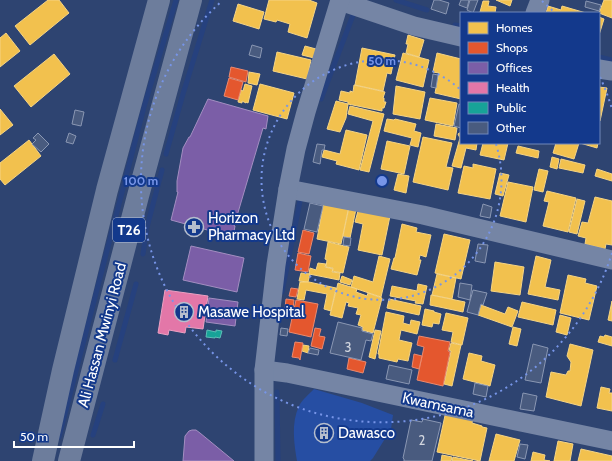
<svg xmlns="http://www.w3.org/2000/svg" width="612" height="461" font-family="Cabin,sans-serif">
<style>
.green{fill:#264ea3}
.homes{fill:#f2c14e;stroke:#f6d483}
.shops{fill:#e4572e;stroke:#ec896d}
.offices{fill:#7b5ea7;stroke:#a38ec1}
.health{fill:#e377a8;stroke:#eba0c2}
.public{fill:#17a398;stroke:#5dbfb7}
.lines{fill:none;stroke-linecap:round;stroke-linejoin:round}
.stream{stroke:#26417e;stroke-width:5}
.building{fill:#495b7f;stroke:#8a97b3}
.street{stroke:#7585a5;stroke-width:19}
.highway{stroke:#6d7d9c;stroke-width:22}
.ring{fill:none;stroke:#7795e8;stroke-width:2;stroke-dasharray:2 4}
.labels{text-anchor:middle;stroke-width:4;stroke-linejoin:round;paint-order:stroke}
.number-label{font-size:13px;fill:#d2d6df}
.shield{fill:#13398c;stroke:#b8c4dc;stroke-width:1}
.shield-label{font-size:14px;font-weight:bold;fill:#fff}
.poi-label{font-size:15px;fill:#fff;stroke:#13398c;text-anchor:start}
.street-label{font-size:15px;fill:#fff;stroke:#13398c}
.centre{fill:#7795e8;stroke:#13398c;stroke-width:2}
.ring-label{font-size:12px;text-anchor:middle;font-weight:bold;fill:#7795e8;stroke:#13398c;stroke-width:4;stroke-linejoin:round;paint-order:stroke}
</style>
<rect width="100%" height="100%" fill="#2e4471"/>
<path class="green" d="M314,389L362,403L393,415L391,429L373,458L370,461H297C294,443 291,423 299,406C302,400 309,394 314,389Z"/>
<g class="homes">
<polygon points="48,0 59,0 69,13 30,45 15,26"/>
<polygon points="269,0 309,0 317,3 307,38 288,32 290,24 277,20 276,22 264,19"/>
<polygon points="496,0 512,0 510,6"/>
<polygon points="604,0 612,0 612,18 599,13"/>
<polygon points="483,1 489,1 488,6 496,7 495,13 480,12"/>
<polygon points="238,4 264,12 259,29 233,21"/>
<polygon points="548,6 561,10 562,6 586,13 546,13"/>
<polygon points="599,17 604,19 599,35"/>
<polygon points="6,33 20,51 0,67 0,38"/>
<polygon points="408,35 424,40 419,57 406,53 408,44 406,44"/>
<polygon points="305,46 316,49 314,58 302,55"/>
<polygon points="362,48 395,55 391,74 387,73 383,91 355,85"/>
<polygon points="277,52 311,60 307,79 273,71"/>
<polygon points="403,53 429,60 423,87 396,80"/>
<polygon points="437,53 461,59 461,99 435,93 439,73 433,72"/>
<polygon points="54,54 70,74 31,107 14,86"/>
<polygon points="249,72 260,74 257,85 248,83"/>
<polygon points="245,84 252,86 248,103 246,102 246,103 242,101 242,103 238,102 241,90 243,91"/>
<polygon points="260,84 294,93 287,119 253,110"/>
<polygon points="354,85 385,92 383,98 384,98 384,102 386,102 384,108 382,108 382,111 348,104 348,102 339,100 341,91 350,93 350,91 353,92"/>
<polygon points="396,86 425,92 420,119 393,114"/>
<polygon points="599,87 607,88 600,121 599,121"/>
<polygon points="430,98 457,103 453,126 425,120"/>
<polygon points="336,101 348,104 346,118 340,132 327,129"/>
<polygon points="350,106 384,114 369,172 360,170 373,121 348,114"/>
<polygon points="0,109 13,125 0,135"/>
<polygon points="387,119 394,120 395,119 416,124 414,131 421,133 418,147 410,145 412,138 384,131"/>
<polygon points="436,124 457,128 455,140 434,136"/>
<polygon points="346,130 367,135 359,170 336,164 337,161 322,157 324,150 340,154"/>
<polygon points="461,132 461,143 477,143 476,150 466,148 461,168 452,166 460,138 458,134"/>
<polygon points="423,137 452,143 446,167 453,168 448,190 413,182"/>
<polygon points="29,140 41,156 5,185 0,179 0,163"/>
<polygon points="387,141 410,146 404,174 381,169"/>
<polygon points="483,143 508,143 504,160 480,155"/>
<polygon points="556,143 579,143 574,159 553,153"/>
<polygon points="580,143 598,143 597,148"/>
<polygon points="518,146 539,151 538,158 516,153"/>
<polygon points="552,157 559,159 557,169 550,167"/>
<polygon points="561,159 585,165 583,173 559,168"/>
<polygon points="473,164 496,169 490,199 458,193 464,166 473,168"/>
<polygon points="539,169 548,171 543,192 534,190"/>
<polygon points="597,169 612,174 612,181 595,176"/>
<polygon points="500,173 509,175 503,196 495,194"/>
<polygon points="398,174 409,176 406,193 394,190"/>
<polygon points="508,182 533,187 526,222 500,216"/>
<polygon points="547,191 576,198 568,232 543,226 549,202 544,201"/>
<polygon points="595,197 612,201 612,245 606,244 605,249 585,244 586,238 578,236 582,222 588,223"/>
<polygon points="577,199 585,201 577,234 569,232"/>
<polygon points="324,201 349,206 341,244 317,239"/>
<polygon points="349,207 356,209 350,238 343,236"/>
<polygon points="358,211 390,216 382,255 358,250 363,224 355,222"/>
<polygon points="402,224 417,228 416,232 431,235 426,257 420,255 419,260 421,260 417,275 391,269 394,258 395,258"/>
<polygon points="444,234 470,240 461,279 435,273"/>
<polygon points="328,242 349,247 343,273 332,271 333,268 326,267 327,260 325,259"/>
<polygon points="379,256 390,259 381,297 351,287 354,276 373,282"/>
<polygon points="536,256 551,260 545,287 560,290 558,300 528,294"/>
<polygon points="495,262 524,267 520,295 491,291"/>
<polygon points="318,263 326,264 325,267 333,269 332,272 340,273 339,280 309,274 310,268 316,270"/>
<polygon points="301,273 310,274 308,282 299,281"/>
<polygon points="437,274 456,278 452,299 432,295"/>
<polygon points="568,275 586,279 585,283 597,286 589,320 560,313"/>
<polygon points="342,276 352,280 350,285 340,282"/>
<polygon points="300,282 309,282 336,288 331,311 324,309 327,294 306,290 304,300 297,299"/>
<polygon points="338,283 357,289 356,292 367,296 368,293 382,298 373,333 362,330 363,327 358,325 361,315 356,314 358,308 348,306 349,303 346,302 342,318 330,315"/>
<polygon points="418,284 427,286 423,304 415,303 416,301 390,296 392,286 417,291"/>
<polygon points="431,295 465,302 463,312 430,305"/>
<polygon points="389,299 421,306 419,315 387,308"/>
<polygon points="612,301 612,321 608,320"/>
<polygon points="522,302 556,310 553,325 518,317"/>
<polygon points="481,305 505,314 508,307 518,311 512,327 478,315"/>
<polygon points="425,309 434,311 434,312 441,314 439,324 433,323 432,327 422,325"/>
<polygon points="386,312 404,316 403,323 410,325 411,320 420,322 417,334 401,330 399,340 412,343 408,361 398,359 397,362 379,358 379,354 378,354"/>
<polygon points="446,313 468,318 462,345 451,342 453,332 442,330"/>
<polygon points="560,315 571,318 567,335 556,332"/>
<polygon points="513,327 521,329 517,346 509,344"/>
<polygon points="375,330 381,331 375,359 369,357"/>
<polygon points="605,335 612,337 612,346 598,342 600,336 604,337"/>
<polygon points="451,343 461,345 452,386 444,384 451,351 449,350"/>
<polygon points="570,344 593,350 581,406 546,397 551,372 566,375 568,371 570,371 571,362 567,356"/>
<polygon points="303,345 309,346 308,353 302,351"/>
<polygon points="469,353 482,356 481,361 495,365 490,386 463,379"/>
<polygon points="601,387 610,389 609,393 612,393 612,411 597,408"/>
<polygon points="446,411 473,417 472,423 482,426 482,427 487,428 480,461 437,452"/>
<polygon points="496,434 520,440 514,461 489,461"/>
<polygon points="558,441 573,444 570,461 554,461"/>
<polygon points="581,449 612,456 612,461 578,461"/>
<polygon points="533,452 545,455 544,460 550,461 531,461"/>
<polygon points="442,455 452,457 451,461 441,461"/>
<polygon points="453,457 473,461 452,461"/>
</g>
<g class="shops">
<polygon points="231,67 248,71 246,82 229,77"/>
<polygon points="229,78 243,82 238,100 224,96"/>
<polygon points="303,230 314,233 309,254 298,252"/>
<polygon points="298,253 311,256 308,272 295,270"/>
<polygon points="291,288 298,289 296,297 289,296"/>
<polygon points="286,299 294,300 293,309 285,308"/>
<polygon points="296,300 318,304 311,337 289,332"/>
<polygon points="315,328 321,329 319,336 325,337 322,349 311,346"/>
<polygon points="419,336 450,342 448,351 450,352 443,386 417,380 424,347 417,345"/>
<polygon points="295,342 303,343 300,360 299,358 292,357"/>
<polygon points="414,354 422,356 419,369 412,367"/>
<polygon points="349,358 366,362 363,373 347,369"/>
</g>
<g class="offices">
<polygon points="208,99 268,116 266,129 263,128 234,226 235,226 233,237 171,220 178,192 177,192 177,181 183,148 189,137 190,137"/>
<polygon points="191,246 244,258 237,292 183,280"/>
<polygon points="209,298 238,302 235,326 206,322"/>
<polygon points="192,430 196,430 200,433 234,461 183,461 185,436 189,431"/>
</g>
<polygon class="health" points="165,290 208,296 203,329 186,327 185,333 169,330 168,335 158,333"/>
<g class="public">
<polygon points="207,330 216,332 216,330 222,331 220,338 215,337 215,338 206,337"/>
<polygon points="323,426 328,426 333,432 332,438 328,442 320,442 315,434 318,429"/>
</g>
<g class="lines">
<g class="stream">
<polyline points="396,0 427,10"/>
<polyline points="455,25 461,26"/>
<polyline points="599,57 612,60"/>
<polyline points="321,99 355,10"/>
<polyline points="166,154 183,94 212,0"/>
<polyline points="143,254 147,227 162,170"/>
<polyline points="282,292 300,201"/>
<polyline points="115,360 136,284"/>
<polyline points="277,392 278,461"/>
<polyline points="93,435 103,404"/>
<polyline points="59,437 144,107 176,0"/>
</g>
</g>
<g class="building">
<polygon points="434,0 439,0 449,3 446,14 431,9"/>
<polygon points="461,0 469,0 467,8 459,5"/>
<polygon points="470,0 478,0 473,13 467,10"/>
<polygon points="586,1 601,5 599,11 585,7"/>
<polygon points="252,45 262,48 260,58 249,55"/>
<polygon points="433,74 438,75 436,88 431,87"/>
<polygon points="459,104 461,105 461,128 454,126"/>
<polygon points="75,110 84,112 81,126 72,124"/>
<polygon points="38,133 49,144 41,152 32,144 36,140 33,138"/>
<polygon points="69,133 76,136 73,144 66,142"/>
<polygon points="317,144 325,145 324,150 322,150 320,164 313,162"/>
<polygon points="310,203 323,206 317,232 304,229"/>
<polygon points="483,204 492,207 490,218 480,216"/>
<polygon points="344,237 351,238 350,246 343,245"/>
<polygon points="478,244 488,245 485,263 475,261"/>
<polygon points="460,283 472,285 470,300 458,297"/>
<polygon points="473,290 487,293 483,305 481,304 478,315 467,312"/>
<polygon points="338,322 362,328 362,331 373,334 371,341 366,340 361,360 330,353"/>
<polygon points="281,328 288,329 287,336 280,335"/>
<polygon points="533,344 548,348 541,383 525,380"/>
<polygon points="310,348 319,350 318,355 308,353"/>
<polygon points="389,365 412,370 409,384 386,379"/>
<polygon points="475,383 488,386 486,397 473,394"/>
<polygon points="523,393 537,396 534,411 520,409"/>
<polygon points="423,419 441,423 432,461 404,461 404,459 403,458 411,420 422,422"/>
<polygon points="520,444 528,445 525,459 517,457"/>
</g>
<g class="lines">
<g class="street">
<polyline points="340,1 414,26 461,37"/>
<polyline points="535,13 540,0"/>
<polyline points="599,69 612,71"/>
<polyline points="288,189 423,215 612,260"/>
<polyline points="264,370 287,373 612,441"/>
<polyline points="264,461 264,370 276,265 288,189 296,149 306,112 340,0"/>
</g>
<g class="highway">
<polyline points="43,461 63,370 107,190 159,0"/>
<polyline points="69,461 138,196 191,0"/>
</g>
</g>
<g class="ring">
<path d="M496 144A120 120 0 1 1 461 90"/>
<path d="M612 253A241 241 0 1 1 222 1M542 1A241 241 0 0 1 554 12M600 77A241 241 0 0 1 612 109"/>
</g>
<defs>
<symbol id="pharmacy-ring" viewBox="-11 -11 22 22"><circle r="9.5" fill="#13398c" stroke="#b6becd" stroke-width="1.5"/><path d="M-2-6h4v4h4v4h-4v4h-4v-4h-4v-4h4Z" fill="#b6becd"/></symbol>
<symbol id="building-ring" viewBox="-11 -11 22 22"><circle r="9.5" fill="#13398c" stroke="#b6becd" stroke-width="1.5"/><path d="M-4-6H4V6H1V3H-1V6H-4ZM-2.5-4.3h1.7v1.8h-1.7ZM.8-4.3h1.7v1.8H.8ZM-2.5-1h1.7V.8h-1.7ZM.8-1h1.7V.8H.8Z" fill="#b6becd"/></symbol>
</defs>
<g fill-rule="evenodd">
<use href="#pharmacy-ring" x="183" y="216" width="22" height="22"/>
<use href="#building-ring" x="173" y="301" width="22" height="22"/>
<use href="#building-ring" x="313" y="422" width="22" height="22"/>
</g>
<g class="labels">
<g class="number-label">
<text x="348" y="352">3</text>
<text x="422" y="445">2</text>
</g>
<rect class="shield" x="113" y="218" width="32" height="24" rx="3"/>
<g class="shield-label">
<text x="129" y="235">T26</text>
</g>
<g class="poi-label">
<text x="208" y="223">Horizon<tspan x="208" dy="17">Pharmacy Ltd</tspan></text>
<text x="198" y="317">Masawe Hospital</text>
<text x="338" y="438">Dawasco</text>
</g>
<g class="street-label">
<text transform="translate(102 335) rotate(-75)" y="5">Ali Hassan Mwinyi Road</text>
<text transform="translate(438 405) rotate(12)" y="5">Kwamsama</text>
</g>
</g>
<circle cx="382" cy="181" r="6" class="centre"/>
<g class="ring-label">
<text x="382" y="65">50 m</text>
<text x="141" y="185">100 m</text>
</g>
<rect x="460" y="12" width="140" height="132" fill="#13398c" stroke="#7188ba"/>
<rect x="468" y="22" width="20" height="12" fill="#f2c14e" stroke="#7188ba"/>
<text x="496" y="32" font-size="12" fill="#ffffff">Homes</text>
<rect x="468" y="42" width="20" height="12" fill="#e4572e" stroke="#7188ba"/>
<text x="496" y="52" font-size="12" fill="#ffffff">Shops</text>
<rect x="468" y="62" width="20" height="12" fill="#7b5ea7" stroke="#7188ba"/>
<text x="496" y="72" font-size="12" fill="#ffffff">Offices</text>
<rect x="468" y="82" width="20" height="12" fill="#e377a8" stroke="#7188ba"/>
<text x="496" y="92" font-size="12" fill="#ffffff">Health</text>
<rect x="468" y="102" width="20" height="12" fill="#17a398" stroke="#7188ba"/>
<text x="496" y="112" font-size="12" fill="#ffffff">Public</text>
<rect x="468" y="122" width="20" height="12" fill="#495b7f" stroke="#7188ba"/>
<text x="496" y="132" font-size="12" fill="#ffffff">Other</text>
<path d="M14 441v6h120v-6" fill="none" stroke="#ffffff" stroke-width="2"/>
<text x="20" y="441" font-size="12" fill="#ffffff" stroke="#13398c" stroke-width="3" paint-order="stroke">50 m</text>
</svg>
